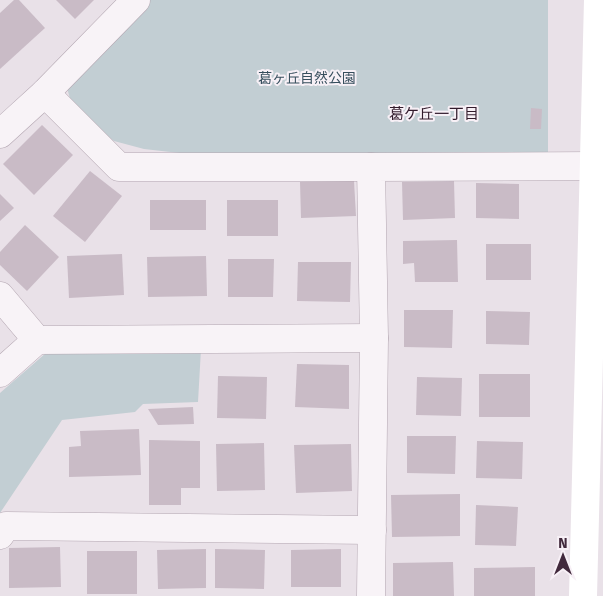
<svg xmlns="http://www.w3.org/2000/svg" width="603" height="596" font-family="'Fira Sans','Noto Sans JP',sans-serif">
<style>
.green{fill:#c2ced3}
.building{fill:#c9bbc6}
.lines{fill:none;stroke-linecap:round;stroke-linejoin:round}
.street-casing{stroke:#b3a6b1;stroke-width:29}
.street{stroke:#f8f3f7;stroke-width:28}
.secondary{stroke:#fff;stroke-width:28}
.labels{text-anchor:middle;stroke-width:4;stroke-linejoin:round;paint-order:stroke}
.park-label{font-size:14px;fill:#364e5d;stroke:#f7f0f6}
.neighbourhood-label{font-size:15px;fill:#321b2c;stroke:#f7f0f6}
</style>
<rect width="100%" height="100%" fill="#e9e1e8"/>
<g class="green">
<polygon points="136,0 548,0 548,155 215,157 144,149 114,141 87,121 72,106 66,84"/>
<polygon points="201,349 198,402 143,404 135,412 62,420 0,513 0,393 46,353"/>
</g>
<g class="building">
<polygon points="14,0 19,0 45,28 0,69 0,13"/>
<polygon points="56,0 94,0 75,19"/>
<polygon points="531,108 542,109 541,129 530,129"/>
<polygon points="42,125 73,155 34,195 3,164"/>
<polygon points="90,171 122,196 85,242 53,216"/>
<polygon points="354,181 356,216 301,218 300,182"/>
<polygon points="454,181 455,218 403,220 402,182"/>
<polygon points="476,183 519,184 519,219 476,218"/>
<polygon points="0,194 14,208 0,221"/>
<rect x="150" y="200" width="56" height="30"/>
<rect x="227" y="200" width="51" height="36"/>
<polygon points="25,225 59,257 27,291 0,265 0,252"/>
<polygon points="457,240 458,282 415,282 414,263 403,264 403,241"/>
<rect x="486" y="244" width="45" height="36"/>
<polygon points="122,254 124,295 69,298 67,256"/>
<polygon points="206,256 207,296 148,297 147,257"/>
<polygon points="228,259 274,259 273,297 228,297"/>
<polygon points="298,262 351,262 350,302 297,301"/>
<polygon points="404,310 453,310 452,348 404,347"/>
<polygon points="486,311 530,312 529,345 486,344"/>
<polygon points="297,364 349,365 349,409 295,407"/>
<rect x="479" y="374" width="51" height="43"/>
<polygon points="218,376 267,377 266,419 217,418"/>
<polygon points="417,377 462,378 461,416 416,415"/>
<polygon points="193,407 194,424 158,425 148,409"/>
<polygon points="139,429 141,475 69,477 69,447 81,446 80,431"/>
<polygon points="407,436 456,436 455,474 407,473"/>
<polygon points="149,440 200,441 200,488 181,488 181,505 149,505"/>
<polygon points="477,441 523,442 522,479 476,478"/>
<polygon points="264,443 265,490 217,491 216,444"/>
<polygon points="351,444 352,491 296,493 294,445"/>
<polygon points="460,494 460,536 392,537 391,495"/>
<polygon points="476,505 518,507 516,546 475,545"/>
<polygon points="60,547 61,587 9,588 9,548"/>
<polygon points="206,549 206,588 158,589 157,550"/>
<polygon points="215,549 265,550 264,589 215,588"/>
<polygon points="341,549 341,587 291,587 291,550"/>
<rect x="87" y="551" width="50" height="43"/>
<polygon points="453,562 454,596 393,596 393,563"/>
<polygon points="535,567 535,596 474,596 474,568"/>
</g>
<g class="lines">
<defs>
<g id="street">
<polyline points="45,93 119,167 371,167"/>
<polyline points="0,134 45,93 136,0"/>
<polyline points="0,296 37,340"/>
<polyline points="0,373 37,340 374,338"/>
<polyline points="0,535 6,526 372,530"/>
<polyline points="371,596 374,338 371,167 595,166"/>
</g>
</defs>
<use href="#street" class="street-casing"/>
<use href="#street" class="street"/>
<polyline class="secondary" points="583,596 598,0"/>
</g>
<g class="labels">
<g class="park-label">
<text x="307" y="83">葛ヶ丘自然公園</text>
</g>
<g class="neighbourhood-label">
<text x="434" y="119">葛ケ丘一丁目</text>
</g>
</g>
<g transform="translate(563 556)" stroke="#f7f0f6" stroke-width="4" paint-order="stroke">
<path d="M0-4L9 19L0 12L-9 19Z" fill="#41293c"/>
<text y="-8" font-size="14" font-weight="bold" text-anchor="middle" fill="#41293c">N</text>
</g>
</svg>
